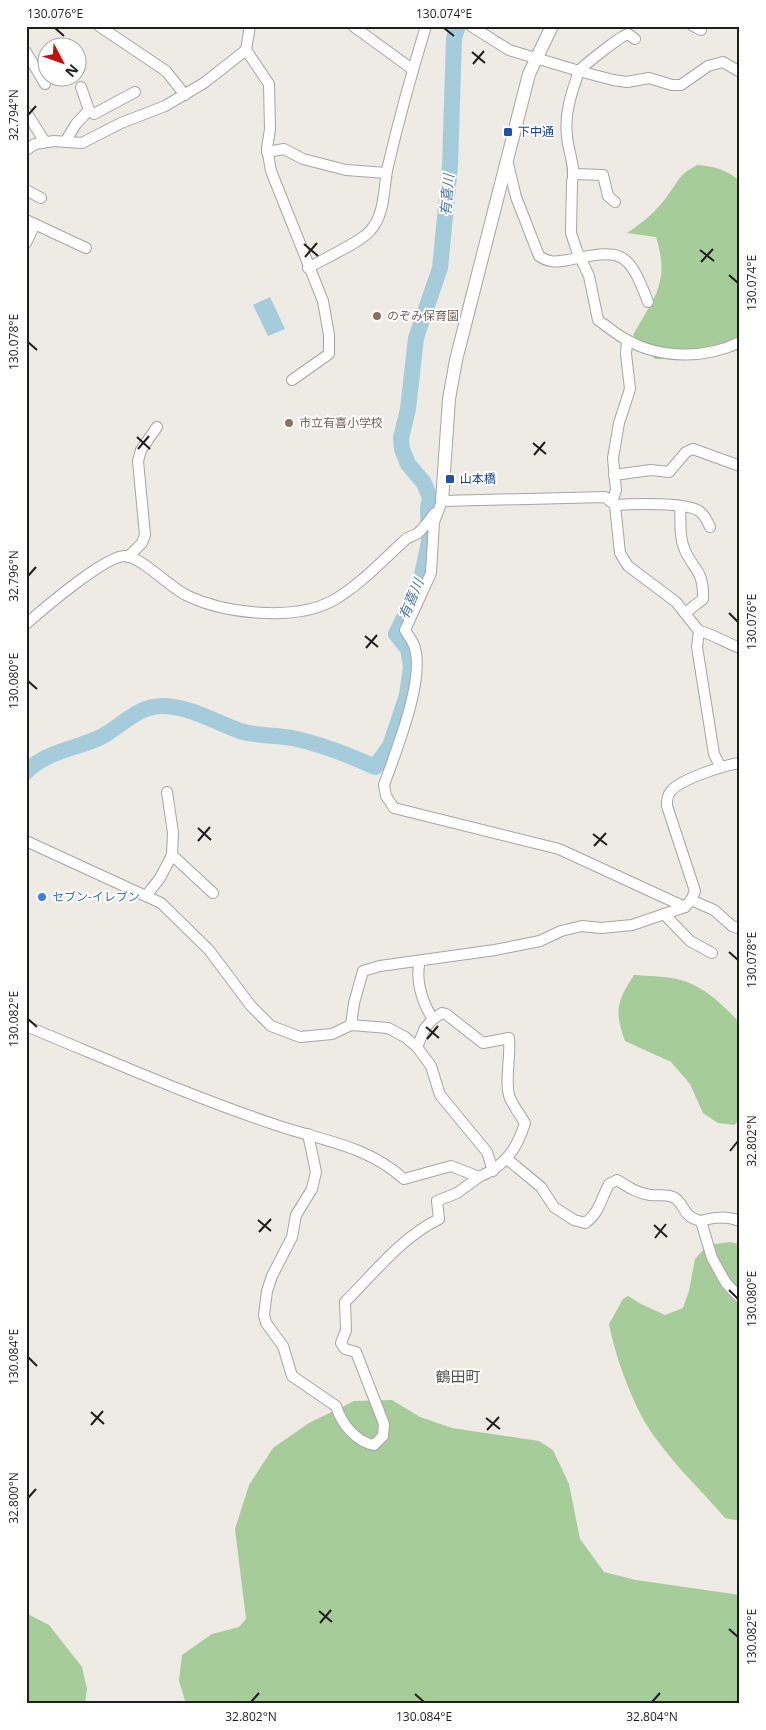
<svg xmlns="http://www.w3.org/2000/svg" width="766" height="1730" font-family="'Open Sans','Noto Sans JP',sans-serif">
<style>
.forest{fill:#a6cc9a}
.water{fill:#a5ccdb}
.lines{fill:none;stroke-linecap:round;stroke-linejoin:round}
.river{stroke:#a5ccdb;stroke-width:16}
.minor-casing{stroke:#a5a5a5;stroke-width:12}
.tertiary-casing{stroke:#a5a5a5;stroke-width:14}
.minor{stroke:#fff;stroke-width:10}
.tertiary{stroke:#fff;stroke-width:12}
.ticks{fill:none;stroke:#1e1e1e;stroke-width:2}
.transit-dot{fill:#1a4fb4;stroke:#fff;stroke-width:2}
.education-dot{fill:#8d6e63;stroke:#fff;stroke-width:2}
.shop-dot{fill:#3f7fe0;stroke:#fff;stroke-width:2}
.labels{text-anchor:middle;stroke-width:4;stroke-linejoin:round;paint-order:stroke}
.transit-label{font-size:12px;fill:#164399;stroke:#fff;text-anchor:start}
.education-label{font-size:12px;fill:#785e54;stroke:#fff;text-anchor:start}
.shop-label{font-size:12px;fill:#366cbe;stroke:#fff;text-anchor:start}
.water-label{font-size:14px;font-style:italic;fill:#4d77aa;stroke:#fff}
.quarter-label{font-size:15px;fill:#515151;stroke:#fff}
.neatline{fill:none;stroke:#1e1e1e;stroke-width:2}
.ticks-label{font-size:12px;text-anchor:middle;fill:#1e1e1e}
</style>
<rect width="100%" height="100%" fill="#eeebe4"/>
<g class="forest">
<path d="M697,165C714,166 727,170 740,181V350L704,358L655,359L633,335C655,296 670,282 656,237L627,233C644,222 659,209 670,192C682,176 678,176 697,165Z"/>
<path d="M634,975C648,976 663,976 677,979C703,985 722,1004 740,1023V1120L734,1125L718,1123L703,1113L690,1084L671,1062L625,1041C614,1011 617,1001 634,975Z"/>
<path d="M730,1242L740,1244V1521L725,1518C703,1492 677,1468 657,1440C635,1412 616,1360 609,1324L623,1299L628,1296L641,1304L665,1315L683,1308L689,1291L695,1259L708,1245Z"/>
<polygon points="392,1400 420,1417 452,1428 539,1441 553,1450 569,1484 580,1539 604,1572 636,1580 740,1595 740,1704 186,1704 179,1681 182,1655 212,1634 239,1627 246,1619 235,1529 249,1485 273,1448 309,1423 354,1401"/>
<polygon points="26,1613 49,1625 82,1667 87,1689 85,1704 26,1704"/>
</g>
<polygon class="water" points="270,297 285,329 268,336 253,305"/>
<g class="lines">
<path class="river" d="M26,772C46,751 76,749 101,737C122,726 138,705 164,706C191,707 215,722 240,731C257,736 275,735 292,738C321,744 349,755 375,767L390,746L407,695L411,667L408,649L396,634L420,585L429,542L428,508L430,498L424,483L408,464L402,449L401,438L408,409L416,338L440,268L450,166L454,38L458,26"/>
<defs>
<g id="minor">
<polyline points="99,26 166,71 185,95"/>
<polyline points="353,26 412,69"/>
<path d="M471,26L509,50L579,71C572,92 564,113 567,136C568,151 576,167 572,182L571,233L577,251L589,276L598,320C608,327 617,335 627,340C661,359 706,359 740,342"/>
<polyline points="693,26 701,30"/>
<path d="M635,39L628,34C622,35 584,65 579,71L613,80L627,82L649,78L672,85H681L708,66L723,62L740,72"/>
<polyline points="246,50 269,84 270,129 267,148 271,171 323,301 329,335 329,354 292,380"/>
<polyline points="26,52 45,84"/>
<polyline points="81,87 89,110"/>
<polyline points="26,112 45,142"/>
<polyline points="65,142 76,124 89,110 94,114 135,92"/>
<polyline points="26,150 35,144 54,141 82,143 121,123 165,106 204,83 246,50 250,26"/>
<polyline points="267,152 284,149 303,159 346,170 386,173"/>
<path d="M508,164L516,197L539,256C549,263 556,262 568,260C621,249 628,249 648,302"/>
<polyline points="574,174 603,175 608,196 615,202"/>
<polyline points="26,190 41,198"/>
<polyline points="26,220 86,248"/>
<polyline points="26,243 35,224"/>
<path d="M308,268C323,259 361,242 370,231C386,213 383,188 388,166C399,119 412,72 426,26"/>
<polyline points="614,475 651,470 669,472 686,452 693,449 740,466"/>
<path d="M442,501L434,522L431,573L405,630C408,635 411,639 413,643C428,674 395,753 384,785L386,796L394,808L559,849L685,907"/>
<path d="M442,501L605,497L615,505L620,553L628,566L676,602L699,631C713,634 726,643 740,648"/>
<polyline points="612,502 616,490 613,458 619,423 630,389 626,354 627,341"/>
<path d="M615,505C632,504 686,502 699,511C705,515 707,521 710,527"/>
<path d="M680,506C681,518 679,534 683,545C691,570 704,567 703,599L685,613"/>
<polyline points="128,557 142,543 145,535 138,461 141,450 157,427"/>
<path d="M26,624C42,610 106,555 125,556C142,557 170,588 188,596C226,614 295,621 332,601C358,587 383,560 405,540C409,536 414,536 418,533C424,528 430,519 435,513"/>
<polyline points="699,631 697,647 714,754 720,766"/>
<polyline points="167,792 173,833 172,855"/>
<polyline points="26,841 161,903 209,950 251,1006 271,1026 300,1037 332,1034 351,1025 388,1028 405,1037 417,1047 431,1066 440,1095 487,1152 493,1171"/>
<polyline points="146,896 160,878 172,855 213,893"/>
<polyline points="691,900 714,910 732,926 740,929"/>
<polyline points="664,914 690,941 712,953"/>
<path d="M351,1025L354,1003L363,971L380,966L495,950L540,941L561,931L582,926L601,928L632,925L685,907L691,900L695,891L667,806C667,800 667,796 671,791C681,779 724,765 740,763"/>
<path d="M26,1026C109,1060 192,1097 276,1125C323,1141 366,1145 404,1179L451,1166L479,1177C505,1166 517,1149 525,1123C520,1115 514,1107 510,1098C504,1085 511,1055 509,1038L483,1043L446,1014L442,1013L433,1019"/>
<path d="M417,1047L425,1028L433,1019C422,1003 415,979 420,961"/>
<path d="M308,1134L316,1172L312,1189L296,1215L292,1237L272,1276L267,1291L264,1315L266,1323L283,1346L292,1376L336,1406C341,1423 356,1442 374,1445L383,1436L384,1424L356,1352L345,1349L341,1343L346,1330L345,1302C374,1273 402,1237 439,1219L437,1201L457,1193L479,1177"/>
<path d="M507,1159L541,1187L554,1207L574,1220L585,1223C599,1214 601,1199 609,1184L617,1180C628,1187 637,1193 650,1195C657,1196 666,1194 673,1197C686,1203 680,1216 701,1221L712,1258L726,1283L740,1298"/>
<path d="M701,1221C715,1217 726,1216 740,1221"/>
</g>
<polyline id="tertiary" points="442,501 449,399 456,360 529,74 552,26"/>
</defs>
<use href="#minor" class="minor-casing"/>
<use href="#tertiary" class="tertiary-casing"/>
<use href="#minor" class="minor"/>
<use href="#tertiary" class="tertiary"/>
</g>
<path class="ticks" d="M55,28L64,36M444,28L454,36M472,52L485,63M473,64L484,51M28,115L36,106M304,244L318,256M700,250L714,261M305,257L317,243M701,262L713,249M729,275L738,283M28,342L37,350M137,437L150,449M533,443L546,454M138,449L149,436M534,455L545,442M28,576L36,567M729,613L738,622M365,636L378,647M366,648L377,635M28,681L37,689M198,828L211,840M593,834L607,845M198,841L210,827M594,846L606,833M729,952L738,960M28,1019L37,1027M426,1027L439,1038M427,1039L438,1026M730,1151L738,1141M258,1220L271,1231M654,1225L667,1237M259,1232L271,1219M655,1238L666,1224M729,1290L738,1299M28,1357L37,1366M91,1412L104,1424M486,1418L500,1429M91,1425L103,1411M487,1430L499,1417M28,1498L36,1489M319,1611L332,1622M320,1623L331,1610M729,1629L738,1637M415,1694L424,1702M251,1702L259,1693M652,1702L660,1693"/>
<g class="transit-dot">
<rect x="503" y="127" width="10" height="10" rx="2.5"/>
<rect x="445" y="474" width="10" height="10" rx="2.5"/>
</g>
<g class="education-dot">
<circle cx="377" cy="316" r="5"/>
<circle cx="289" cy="423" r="5"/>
</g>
<circle class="shop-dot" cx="42" cy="897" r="5"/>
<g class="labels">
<g class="transit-label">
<text x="518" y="136">下中通</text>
<text x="460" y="483">山本橋</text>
</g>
<g class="education-label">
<text x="387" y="320">のぞみ保育園</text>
<text x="299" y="427">市立有喜小学校</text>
</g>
<g class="shop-label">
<text x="52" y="901">セブン-イレブン</text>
</g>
<g class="water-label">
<text transform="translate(447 195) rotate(-85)" y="5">有喜川</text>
<text transform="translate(411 599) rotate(-67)" y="5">有喜川</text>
</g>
<g class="quarter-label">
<text x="458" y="1382">鶴田町</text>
</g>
</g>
<rect width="766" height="1730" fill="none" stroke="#ffffff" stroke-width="55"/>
<g transform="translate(62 62) rotate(131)"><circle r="24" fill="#ffffff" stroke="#a5a5a5"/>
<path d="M0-4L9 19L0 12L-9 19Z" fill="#c41007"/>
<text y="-8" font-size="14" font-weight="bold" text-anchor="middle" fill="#1e1e1e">N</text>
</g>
<rect x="28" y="28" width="710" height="1674" class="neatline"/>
<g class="ticks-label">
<text x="55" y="18">130.076°E</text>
<text x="444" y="18">130.074°E</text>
<text transform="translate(14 115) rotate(-90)" y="4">32.794°N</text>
<text transform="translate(752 283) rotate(-90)" y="4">130.074°E</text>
<text transform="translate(14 342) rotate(-90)" y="4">130.078°E</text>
<text transform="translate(14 576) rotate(-90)" y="4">32.796°N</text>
<text transform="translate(752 622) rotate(-90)" y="4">130.076°E</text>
<text transform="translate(14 681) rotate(-90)" y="4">130.080°E</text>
<text transform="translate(752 960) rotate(-90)" y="4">130.078°E</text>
<text transform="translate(14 1019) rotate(-90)" y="4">130.082°E</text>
<text transform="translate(752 1141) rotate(-90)" y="4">32.802°N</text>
<text transform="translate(752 1299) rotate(-90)" y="4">130.080°E</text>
<text transform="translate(14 1357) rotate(-90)" y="4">130.084°E</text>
<text transform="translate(14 1498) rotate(-90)" y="4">32.800°N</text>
<text transform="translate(752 1637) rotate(-90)" y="4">130.082°E</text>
<text x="251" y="1721">32.802°N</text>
<text x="424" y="1721">130.084°E</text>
<text x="652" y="1721">32.804°N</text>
</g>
</svg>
